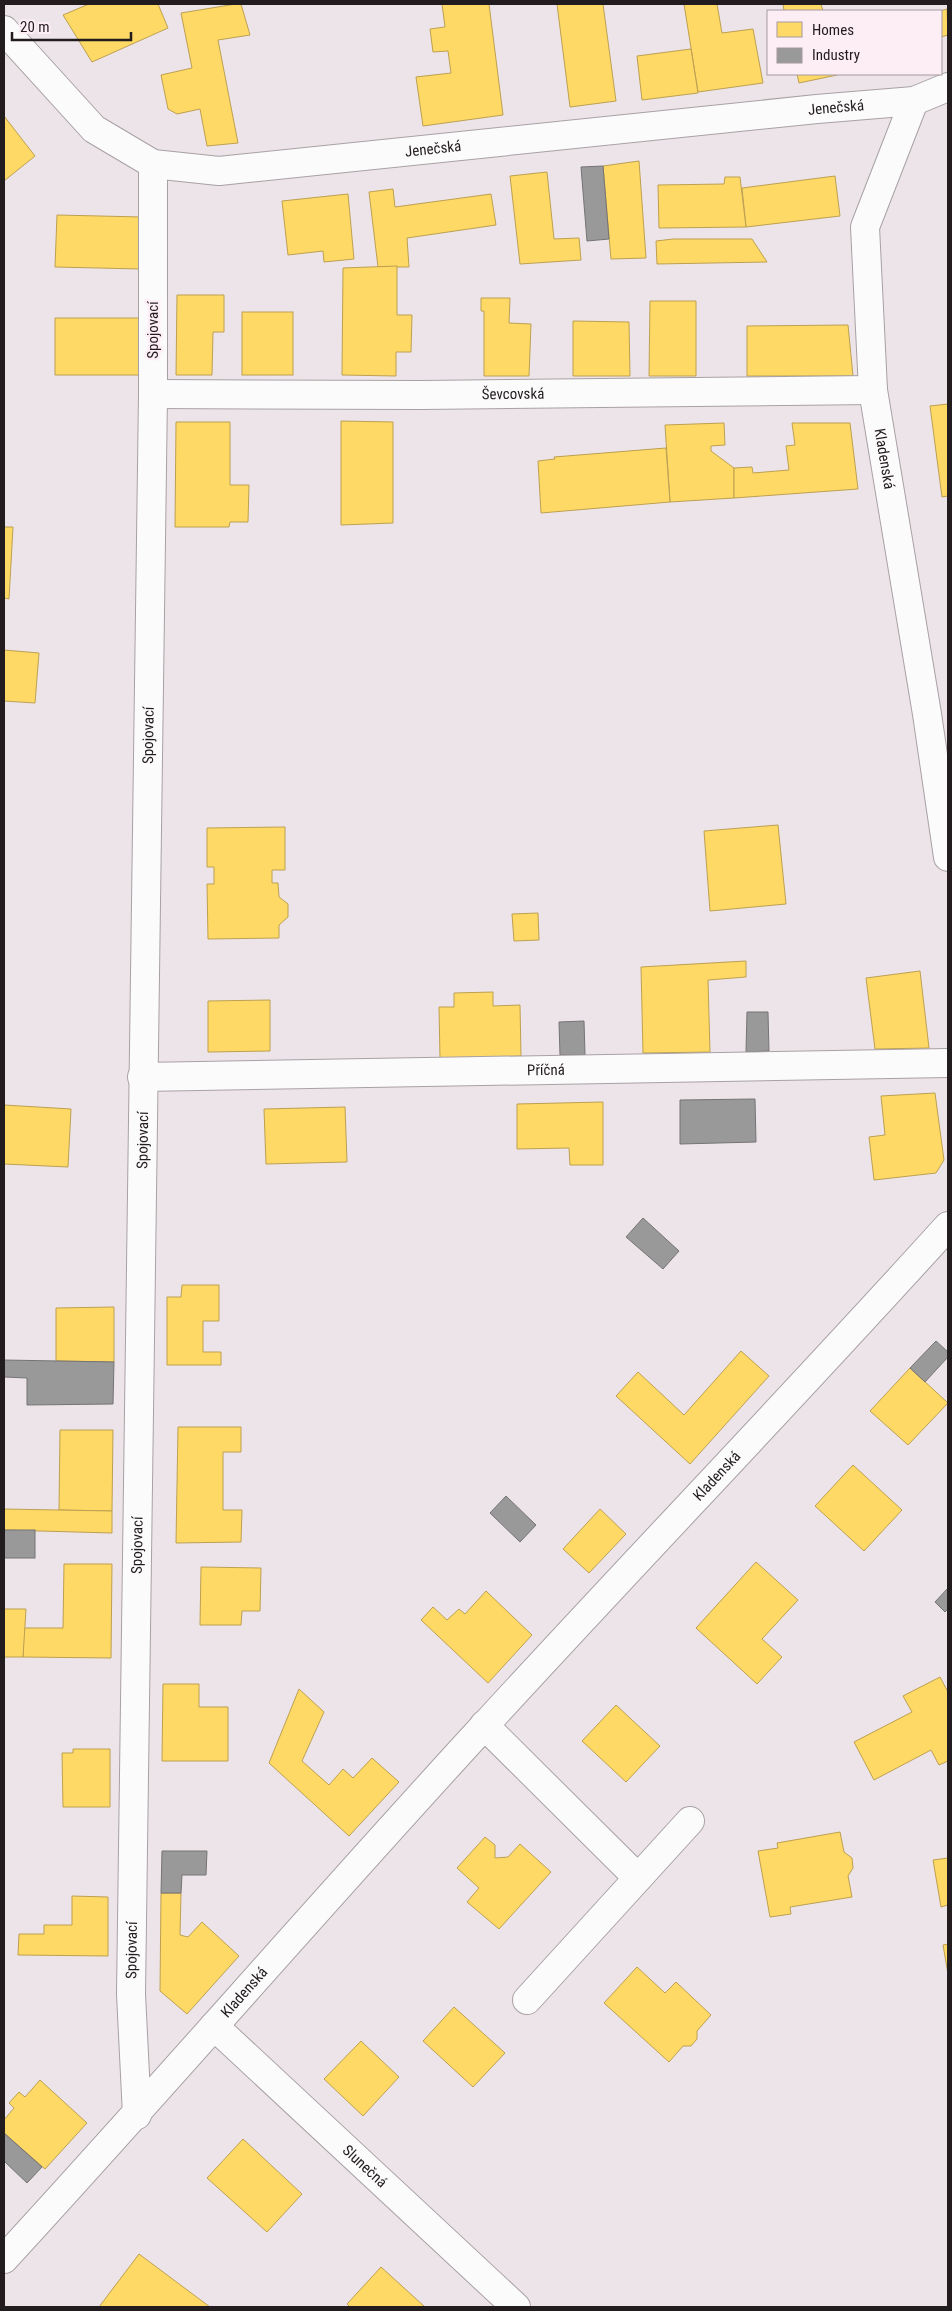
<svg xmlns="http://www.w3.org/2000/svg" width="952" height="2311" font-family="'Roboto Condensed',sans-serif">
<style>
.homes{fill:#ffd966;stroke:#bda051}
.industry{fill:#999;stroke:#757474}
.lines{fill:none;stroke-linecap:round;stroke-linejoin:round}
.street-casing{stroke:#a8a1a4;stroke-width:30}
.secondary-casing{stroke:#a8a1a4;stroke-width:30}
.street{stroke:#fcfbfc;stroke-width:28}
.secondary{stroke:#fcfbfc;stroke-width:28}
.labels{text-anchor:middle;stroke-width:5;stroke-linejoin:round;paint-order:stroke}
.street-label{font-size:15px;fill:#221c1f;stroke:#fdedf5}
</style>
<rect width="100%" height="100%" fill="#ece4e8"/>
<g class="homes">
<polygon points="89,4 158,4 168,28 92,62 63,15"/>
<polygon points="236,4 241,4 250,35 218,40 238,143 207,146 200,109 177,114 168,109 161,75 192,68 181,13"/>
<polygon points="442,4 489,4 503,115 423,126 416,77 451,73 448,51 433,52 430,29 445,27"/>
<polygon points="557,4 603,4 616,101 570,107"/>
<polygon points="684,4 717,4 722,33 753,29 763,83 698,92"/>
<polygon points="783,4 821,4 823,11 784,11"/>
<polygon points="947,9 948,35 941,37 940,11"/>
<polygon points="691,49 698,93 642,100 637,56"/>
<polygon points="797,74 836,74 837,75 799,83"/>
<polygon points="4,116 35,156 4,181"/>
<polygon points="639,161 646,258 611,259 603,166"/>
<polygon points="547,172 554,239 579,238 581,260 520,264 510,176"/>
<polygon points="835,176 840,216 746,227 742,188"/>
<polygon points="725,177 740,177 746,227 659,228 658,185 724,184"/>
<polygon points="393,189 395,207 491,194 496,225 407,238 409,267 378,267 369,192"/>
<polygon points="348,194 354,259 324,262 323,251 288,255 282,201"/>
<polygon points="57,215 142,217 141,269 55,267"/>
<polygon points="673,239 752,239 767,262 657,264 656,241"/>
<polygon points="397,266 397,315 412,315 411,352 396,352 396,376 342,375 343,268"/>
<polygon points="177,295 224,295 224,332 213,332 212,375 176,375"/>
<polygon points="481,298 510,298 509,323 531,324 529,376 484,376 484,311 481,311"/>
<polygon points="650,301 696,301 696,376 649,376"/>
<rect x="242" y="312" width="51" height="63"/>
<polygon points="55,318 142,318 141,375 55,375"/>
<polygon points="573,321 629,322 630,376 573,376"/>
<polygon points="848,325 853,376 747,376 747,326"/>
<polygon points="948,404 948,496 942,497 930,406"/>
<polygon points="341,421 393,422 393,523 341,525"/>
<polygon points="176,422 230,422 230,485 249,485 248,522 230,522 229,527 175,527"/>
<polygon points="724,423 725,445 711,446 711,451 734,468 734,498 670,502 665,425"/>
<polygon points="792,423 850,423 858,489 734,498 734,468 752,467 753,473 789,470 786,446 795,445"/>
<polygon points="666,448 670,502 541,513 538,461 555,459 554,457"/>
<polygon points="4,527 13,527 9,599 4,598"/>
<polygon points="4,650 39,653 35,703 4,701"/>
<polygon points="778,825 786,904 710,911 704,831"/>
<polygon points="285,827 285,870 272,870 272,883 278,883 279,897 288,904 288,917 279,925 279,938 208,939 207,884 214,884 214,867 207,867 207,828"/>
<polygon points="538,913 539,940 514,941 512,914"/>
<polygon points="746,961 746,977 708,980 710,1052 643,1053 641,967"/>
<polygon points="920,971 929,1048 875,1049 866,978"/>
<polygon points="493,992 493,1006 520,1005 521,1056 440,1058 439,1007 454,1007 454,993"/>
<polygon points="270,1000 270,1051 208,1052 208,1001"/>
<polygon points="935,1093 944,1160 936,1173 874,1180 869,1137 885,1135 881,1096"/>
<polygon points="603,1102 603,1165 570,1165 569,1148 517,1149 517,1104"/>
<polygon points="4,1105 71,1109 68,1167 4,1164"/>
<polygon points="345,1107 347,1162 266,1164 264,1109"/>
<polygon points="182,1285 219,1285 219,1321 203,1321 203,1352 221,1352 221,1365 167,1365 167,1297 181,1297"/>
<polygon points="114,1307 114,1362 56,1361 56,1308"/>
<polygon points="741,1351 769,1376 690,1464 616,1396 638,1372 684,1415"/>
<polygon points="910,1368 948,1403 908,1445 870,1411"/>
<polygon points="178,1427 241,1427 241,1452 223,1452 223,1510 242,1510 241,1542 176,1543"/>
<polygon points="60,1430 113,1430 112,1511 59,1510"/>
<polygon points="853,1465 902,1510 864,1551 815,1506"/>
<polygon points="4,1509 112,1511 112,1533 4,1530"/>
<polygon points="600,1509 626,1534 589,1573 563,1549"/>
<polygon points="756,1562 798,1600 762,1639 782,1657 757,1684 696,1628"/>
<polygon points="64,1564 112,1564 111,1658 23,1657 24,1628 63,1628"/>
<polygon points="201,1567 261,1568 260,1611 242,1611 241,1625 200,1625"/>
<polygon points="486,1591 532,1635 488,1683 421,1620 433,1607 447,1620 459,1609 465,1614"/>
<polygon points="4,1609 26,1609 23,1657 4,1657"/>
<polygon points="940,1677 948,1692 948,1761 939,1765 931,1750 874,1780 854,1742 912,1712 903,1696"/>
<polygon points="163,1684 199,1684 199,1707 228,1707 228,1761 162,1761"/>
<polygon points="299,1689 324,1712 302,1761 329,1785 343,1769 353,1778 372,1758 399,1782 349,1836 269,1763"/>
<polygon points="616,1705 660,1746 626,1782 582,1741"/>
<polygon points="73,1749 110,1749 110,1807 63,1807 62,1753 73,1753"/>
<polygon points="840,1832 844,1852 852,1858 853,1868 848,1876 852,1897 790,1907 791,1914 770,1917 758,1851 778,1848 777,1843"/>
<polygon points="485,1837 495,1845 495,1858 508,1857 520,1844 551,1872 499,1929 467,1902 479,1888 457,1868"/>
<polygon points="948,1858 948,1905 941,1907 933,1860"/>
<polygon points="161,1893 181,1893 180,1935 188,1937 202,1922 239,1956 187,2014 160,1991"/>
<polygon points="72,1896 108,1897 108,1956 18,1955 19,1934 44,1934 44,1925 72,1925"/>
<polygon points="948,1944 948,1974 943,1945"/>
<polygon points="637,1967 665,1993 676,1982 711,2015 697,2031 697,2039 691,2046 683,2046 669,2062 604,2003"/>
<polygon points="454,2007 505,2053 473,2087 423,2041"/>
<polygon points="361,2041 399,2077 363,2116 324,2079"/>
<polygon points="40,2080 87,2123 45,2169 4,2133 4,2120 14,2108 9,2103 19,2092 25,2097"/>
<polygon points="243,2139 302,2194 267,2232 207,2178"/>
<polygon points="139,2254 210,2307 99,2307"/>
<polygon points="381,2267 425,2307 350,2307 347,2304"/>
</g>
<g class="industry">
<polygon points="603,166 609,239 587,241 581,167"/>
<polygon points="747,1012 768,1012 769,1051 746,1052"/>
<polygon points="584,1021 585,1055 560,1055 559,1022"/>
<polygon points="755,1099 756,1142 680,1144 680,1100"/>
<polygon points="643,1218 679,1251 663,1269 626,1237"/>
<polygon points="936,1341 948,1352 948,1357 925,1382 910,1368"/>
<polygon points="4,1360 114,1362 113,1404 27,1405 27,1378 4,1377"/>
<polygon points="506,1496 536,1525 520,1542 490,1513"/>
<rect x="4" y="1530" width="31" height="28"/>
<polygon points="948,1588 948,1609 945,1612 935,1602"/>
<polygon points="162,1851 207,1851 206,1875 182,1875 181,1893 161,1893"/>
<polygon points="4,2133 42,2167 27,2183 4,2161"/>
</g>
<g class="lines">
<defs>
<g id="street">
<path id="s1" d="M153,394L422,395L873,390"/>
<path id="s2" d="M142,1077L948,1063"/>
<polyline points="484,1725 638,1878"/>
<polyline points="527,2000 690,1821"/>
<path id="s3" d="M214,2026L516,2307"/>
<path id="s4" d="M137,2115L131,1994L153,394V164"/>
</g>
<g id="secondary">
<path id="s5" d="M4,30L94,129L153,164L219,171L817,109L914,101L948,87"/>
<path id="s6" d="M914,101L865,227L873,390L927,714L948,857"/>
<path id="s7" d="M4,2259C166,2083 322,1902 484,1726C638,1558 796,1394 948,1226"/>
</g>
</defs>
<use href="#street" class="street-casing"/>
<use href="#secondary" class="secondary-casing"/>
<use href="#street" class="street"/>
<use href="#secondary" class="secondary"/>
</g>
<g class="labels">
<g class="street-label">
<text dy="5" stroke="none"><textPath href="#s5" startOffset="889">Jenečská</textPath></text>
<text dy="5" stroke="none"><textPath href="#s5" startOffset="484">Jenečská</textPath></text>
<text transform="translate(153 330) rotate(-90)" y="5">Spojovací</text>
<text dy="5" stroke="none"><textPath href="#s1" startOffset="360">Ševcovská</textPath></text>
<text dy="5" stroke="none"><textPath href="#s6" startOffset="368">Kladenská</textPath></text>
<text dy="5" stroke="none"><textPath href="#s4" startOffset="1380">Spojovací</textPath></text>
<text dy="5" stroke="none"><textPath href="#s2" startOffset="404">Příčná</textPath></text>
<text dy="5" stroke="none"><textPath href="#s4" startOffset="975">Spojovací</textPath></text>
<text dy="5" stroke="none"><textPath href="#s7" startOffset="1059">Kladenská</textPath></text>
<text dy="5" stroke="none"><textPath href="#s4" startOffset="570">Spojovací</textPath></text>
<text dy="5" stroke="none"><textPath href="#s4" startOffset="165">Spojovací</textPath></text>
<text dy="5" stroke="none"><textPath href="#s7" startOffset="359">Kladenská</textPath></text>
<text dy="5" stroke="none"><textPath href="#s3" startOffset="206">Slunečná</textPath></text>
</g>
</g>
<rect width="952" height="2311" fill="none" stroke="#221c1f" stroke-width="10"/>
<rect x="767" y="10" width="175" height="65" fill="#fdedf5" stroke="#a5999f"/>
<rect x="777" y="22" width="25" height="15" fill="#ffd966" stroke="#a5999f"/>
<text x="812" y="35" font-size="15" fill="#221c1f">Homes</text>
<rect x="777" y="48" width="25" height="15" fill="#999999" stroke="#a5999f"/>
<text x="812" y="60" font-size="15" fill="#221c1f">Industry</text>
<path d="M12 32v8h119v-8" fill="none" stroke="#221c1f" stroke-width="2.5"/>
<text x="20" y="32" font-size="15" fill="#221c1f" stroke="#fdedf5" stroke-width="4" paint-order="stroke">20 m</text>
</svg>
